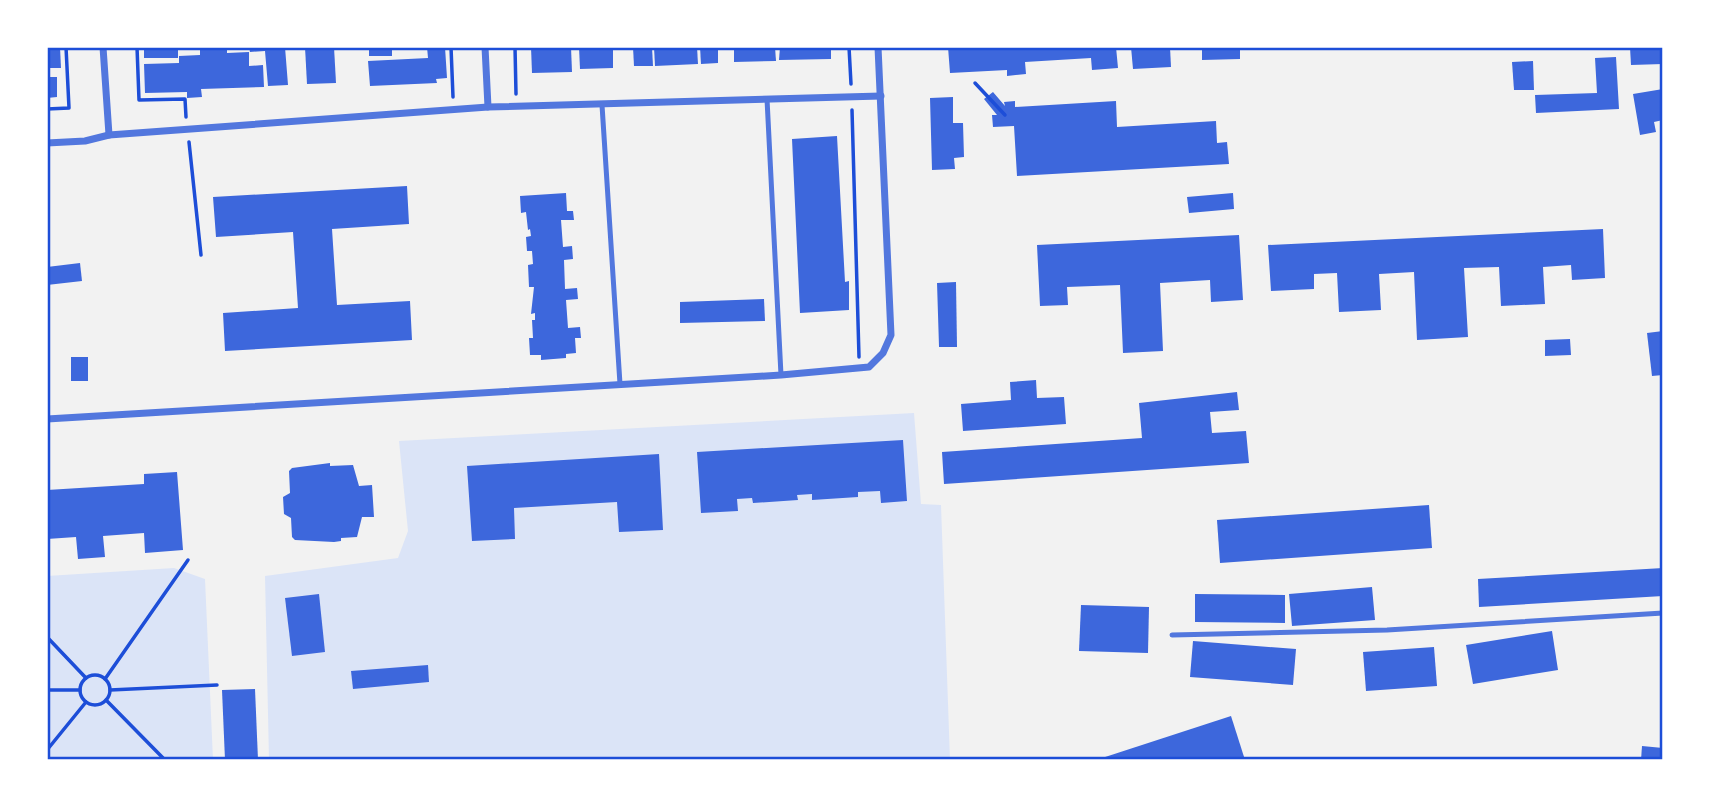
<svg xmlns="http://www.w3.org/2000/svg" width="1710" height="807" font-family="Mulish,sans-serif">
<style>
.green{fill:#dbe4f7}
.building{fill:#3d67dc}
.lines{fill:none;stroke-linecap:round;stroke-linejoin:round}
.path{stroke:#1d4ed8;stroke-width:3.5}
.service{stroke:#5277de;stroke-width:5}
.minor{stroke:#5277de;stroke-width:7}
.neatline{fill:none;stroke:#1d4ed8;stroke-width:2.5}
</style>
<rect width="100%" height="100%" fill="#f2f2f2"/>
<g class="green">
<polygon points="914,413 921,504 941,505 950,760 269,760 265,576 398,558 408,531 399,441"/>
<polygon points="174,568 205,579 213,760 47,760 47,576"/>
</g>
<g class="building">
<polygon points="47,47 60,47 61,68 47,68"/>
<rect x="144" y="47" width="34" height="11"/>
<polygon points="200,47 227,47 227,53 249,52 249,66 263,65 264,87 201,89 202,97 187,98 187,92 145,93 144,64 179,63 179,56 200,55"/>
<polygon points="249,47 285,47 288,85 268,86 265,51 250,52"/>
<polygon points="305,47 334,47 336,83 307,84"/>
<rect x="369" y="47" width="23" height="9"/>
<polygon points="427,47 445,47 447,78 436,79 437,83 370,86 368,61 428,58"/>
<polygon points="531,47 571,47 572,72 532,73"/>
<polygon points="579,47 613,47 613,68 580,69"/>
<polygon points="633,47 652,47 653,66 634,66"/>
<polygon points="654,47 697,47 698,64 655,66"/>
<polygon points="700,47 718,47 718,63 701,64"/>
<polygon points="734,47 775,47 776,61 734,62"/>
<polygon points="780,47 831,47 831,59 779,60"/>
<polygon points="948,47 1116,47 1118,68 1092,70 1091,58 1025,62 1026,74 1007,76 1007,70 950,73"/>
<polygon points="1131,47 1170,47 1171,67 1133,69"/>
<polygon points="1202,47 1240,47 1240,59 1202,60"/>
<polygon points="1630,47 1663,47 1663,64 1631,65"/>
<polygon points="1616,57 1619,109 1536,113 1535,95 1597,93 1595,58"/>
<polygon points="1533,61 1534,90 1514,90 1512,62"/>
<polygon points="47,77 57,77 57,97 47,98"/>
<polygon points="1663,89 1663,120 1654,122 1656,132 1640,135 1633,94"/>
<polygon points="993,92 1005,106 1004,102 1015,101 1015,107 1116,101 1117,127 1216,121 1217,143 1227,142 1229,164 1017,176 1014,126 993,127 992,115 997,115 984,99"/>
<polygon points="953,97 953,123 963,123 964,157 954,158 955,169 932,170 930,98"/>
<polygon points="837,136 845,282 849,281 849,310 800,313 792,139"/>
<polygon points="407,186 409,224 332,229 337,305 410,301 412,340 225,351 223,313 298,308 293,232 216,237 213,197"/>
<polygon points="566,193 567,211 573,211 574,220 561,220 563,247 572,246 573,259 564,260 565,289 577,288 578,299 566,300 568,328 580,327 581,338 575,338 576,353 566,354 566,358 541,360 541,355 530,355 529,338 533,338 532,320 535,320 535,313 531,314 534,287 529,287 528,265 533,264 532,251 527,251 526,237 531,236 530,229 528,230 526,212 521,213 520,196"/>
<polygon points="1233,193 1234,209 1189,213 1187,197"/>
<polygon points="1603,229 1605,278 1572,280 1571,265 1543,267 1545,304 1501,306 1499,267 1464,268 1468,337 1417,340 1414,272 1379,274 1381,310 1339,312 1337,273 1314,274 1314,289 1271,291 1268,245"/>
<polygon points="1239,235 1243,300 1211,302 1210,280 1160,283 1163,351 1123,353 1120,285 1067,287 1068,305 1040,306 1037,245"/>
<polygon points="80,263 82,281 47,285 47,267"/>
<polygon points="956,282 957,347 939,347 937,283"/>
<polygon points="764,299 765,321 680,323 680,302"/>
<polygon points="1663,331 1663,375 1652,376 1647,333"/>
<polygon points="1570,339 1571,355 1545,356 1545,340"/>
<rect x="71" y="357" width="17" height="24"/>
<polygon points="1036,380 1037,398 1064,397 1066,424 963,431 961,404 1011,400 1010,382"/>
<polygon points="1237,392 1239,410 1210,412 1212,433 1246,431 1249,463 944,484 942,452 1142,438 1139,403"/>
<polygon points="903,440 907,501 881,503 880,491 858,492 858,497 812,500 812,494 797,495 798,500 753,503 752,498 737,499 738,511 701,513 697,452"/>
<polygon points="659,454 663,530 619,532 617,502 514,508 515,539 472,541 467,466"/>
<polygon points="330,463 330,466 353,465 359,486 372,485 374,517 362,517 357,537 341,538 341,541 334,542 295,540 292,537 291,518 284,514 283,497 290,493 289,471 292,468"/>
<polygon points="177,472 183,550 145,553 144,533 103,536 105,557 78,559 76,537 47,539 47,490 144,484 144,474"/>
<polygon points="1429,505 1432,548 1220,563 1217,520"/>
<polygon points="1663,568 1663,596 1479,607 1478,579"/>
<polygon points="1372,587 1375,620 1292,626 1289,594"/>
<polygon points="319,594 325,652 292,656 285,598"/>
<polygon points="1195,594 1285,595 1285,623 1195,622"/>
<polygon points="1081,605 1149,607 1148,653 1079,651"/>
<polygon points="1552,631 1558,670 1473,684 1466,645"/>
<polygon points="1193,641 1296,649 1293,685 1190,677"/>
<polygon points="1434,647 1437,686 1366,691 1363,652"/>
<polygon points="428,665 429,682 353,689 351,671"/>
<polygon points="255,689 258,760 225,760 222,690"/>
<polygon points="1231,716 1245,760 1099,760 1099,759"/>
<polygon points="1642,746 1663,748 1663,760 1641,760"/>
</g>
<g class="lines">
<g class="path">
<polyline points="137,47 139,100 185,99 186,117"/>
<polyline points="451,47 453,97"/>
<polyline points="515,47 516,94"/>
<polyline points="849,47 851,84"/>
<polyline points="975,83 1005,115"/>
<polyline points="47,109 69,108 66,47"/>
<polyline points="852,110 859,357"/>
<polyline points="189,142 201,255"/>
<polyline points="47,637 86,678"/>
<circle cx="95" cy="690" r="15"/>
<polyline points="105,679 188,560"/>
<polyline points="47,690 80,690"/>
<polyline points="110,690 217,685"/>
<polyline points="106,700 165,760"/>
<polyline points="47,750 86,702"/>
</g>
<g class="service">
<polyline points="767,99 781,375"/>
<polyline points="602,105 620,384"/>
<polyline points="1172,635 1387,630 1663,613"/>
</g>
<g class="minor">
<polyline points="103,47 109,135"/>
<polyline points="485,47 488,107"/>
<polyline points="47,143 85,141 109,135 488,107 881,96"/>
<polyline points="47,419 781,375 869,367 883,353 891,335 878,47"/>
</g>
</g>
<rect width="1710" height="807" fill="none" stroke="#ffffff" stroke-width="98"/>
<rect x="49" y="49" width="1612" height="709" class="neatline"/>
</svg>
